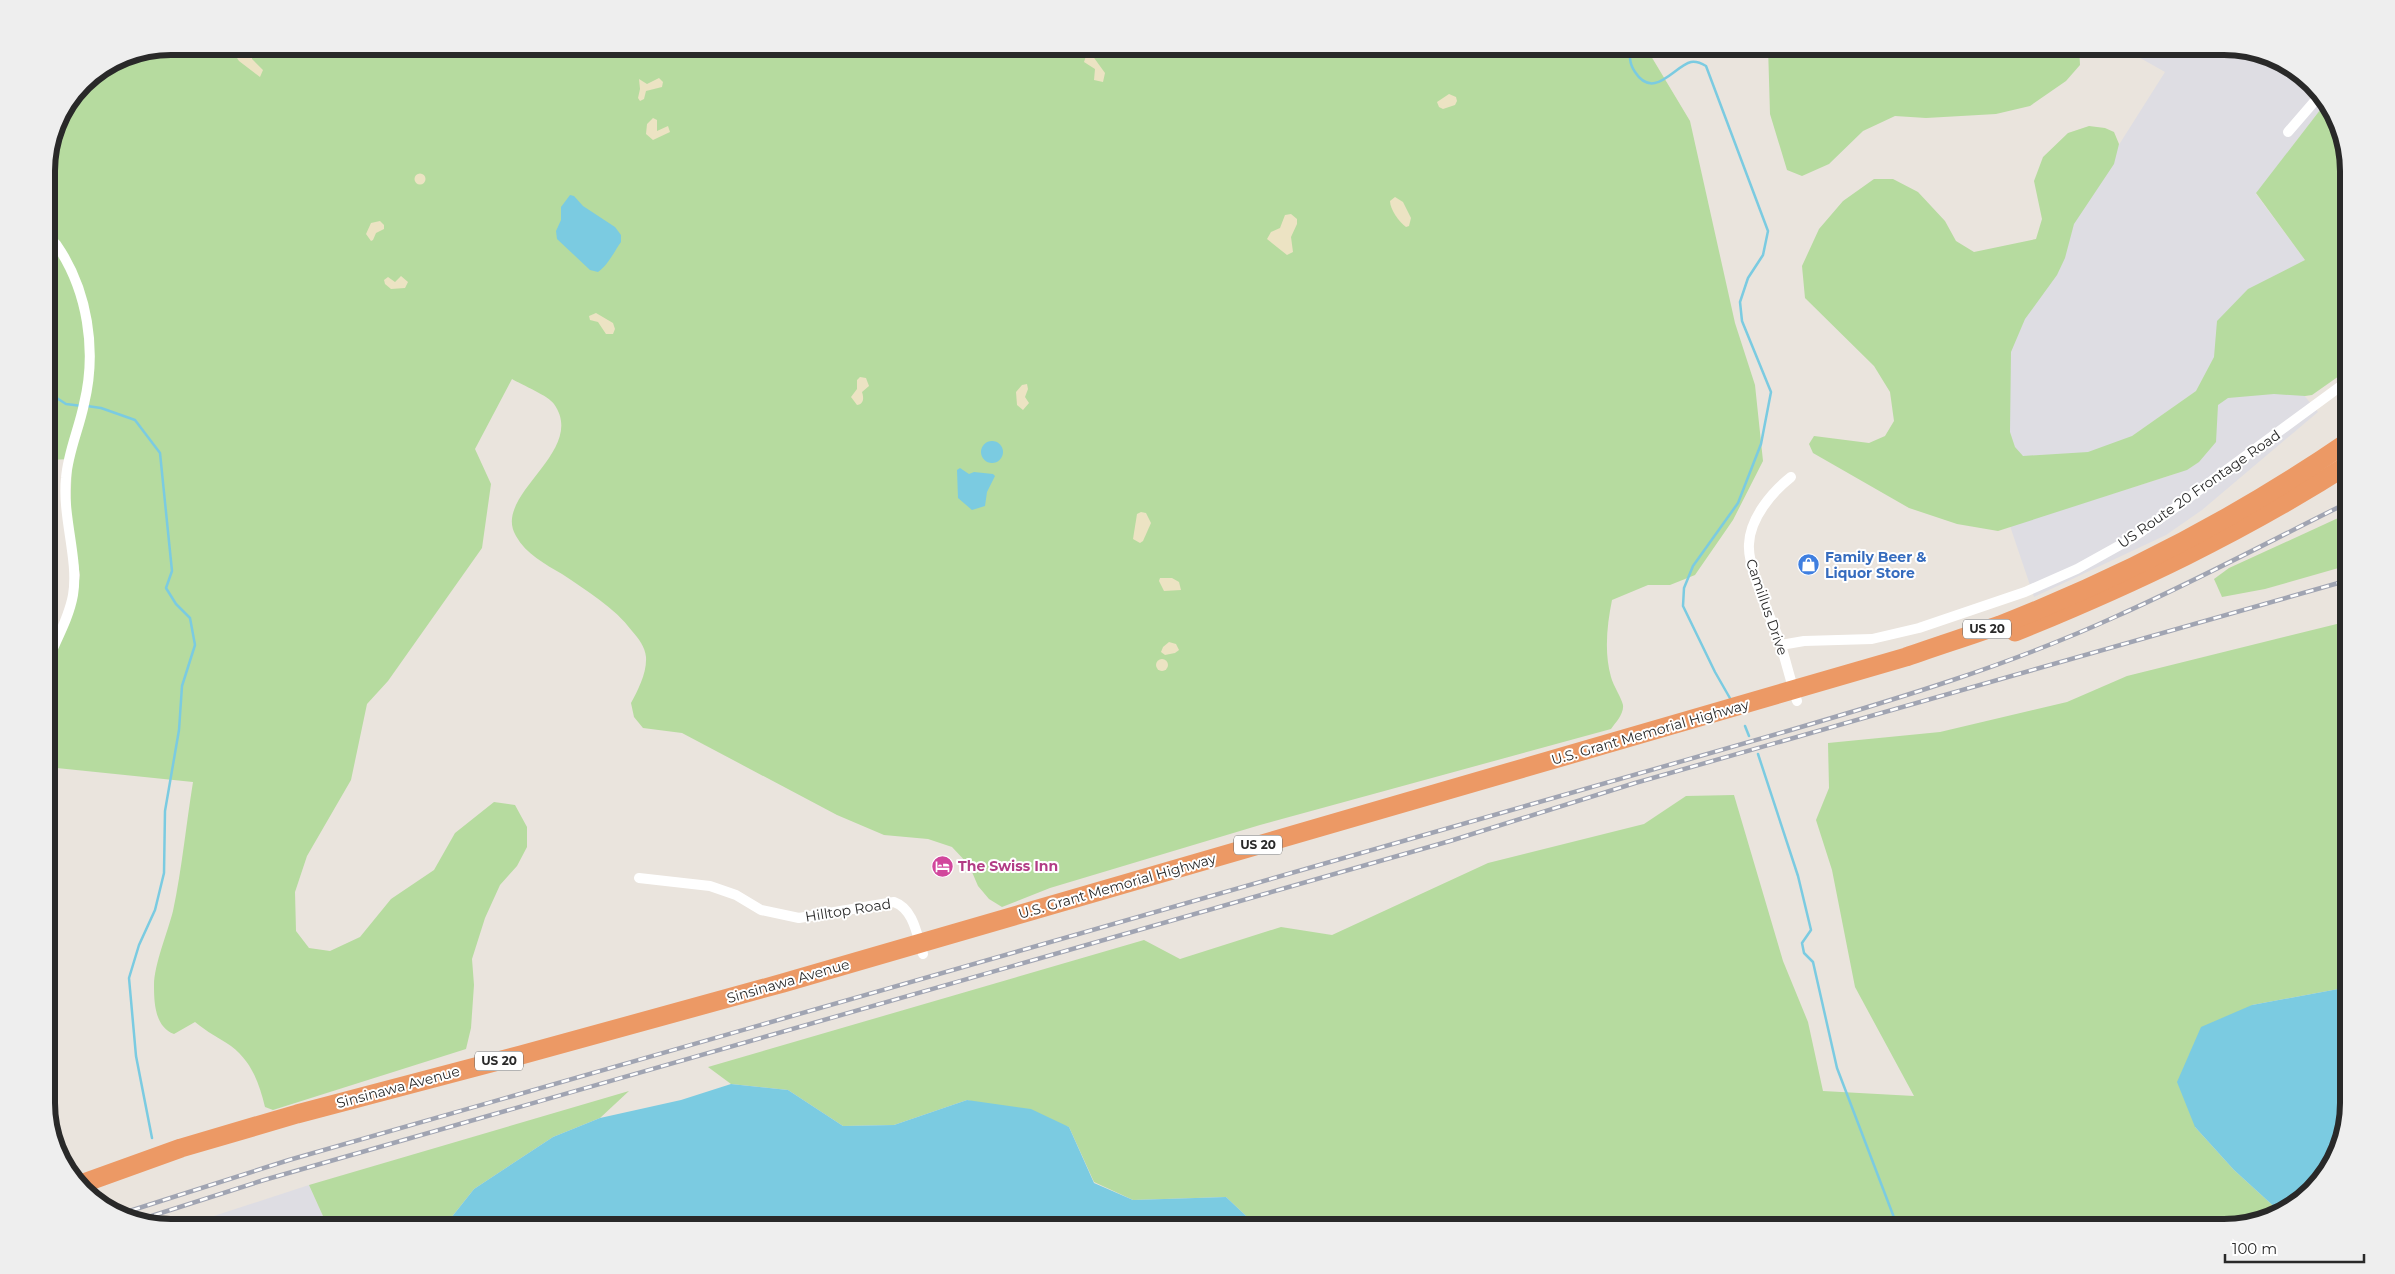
<svg xmlns="http://www.w3.org/2000/svg" width="2395" height="1274" font-family="Montserrat,sans-serif">
<style>
.industrial{fill:#dedde3}
.green{fill:#b6db9f}
.sand{fill:#ece3c3}
.water{fill:#7bcbe1}
.lines{fill:none;stroke-linecap:round;stroke-linejoin:round}
.stream{stroke:#7bcbe1;stroke-width:2.5}
.street{stroke:#fff;stroke-width:10}
.highway{stroke:#ec9965;stroke-width:19}
.rail-casing{stroke:#a0a4b2;stroke-width:4.5}
.rail{stroke:#fff;stroke-width:2.5;stroke-dasharray:8;stroke-linecap:butt}
.labels{text-anchor:middle;stroke-width:4;stroke-linejoin:round;paint-order:stroke}
.shield{fill:#fff;stroke:#696969;stroke-width:1}
.shield-label{font-size:12px;font-weight:bold;fill:#292929}
.street-label{font-size:14px;fill:#292929;stroke:#fff}
.shop-label{font-size:14px;font-weight:bold;fill:#366cbe;stroke:#fff;text-anchor:start}
.hotel-label{font-size:14px;font-weight:bold;fill:#b23c85;stroke:#fff;text-anchor:start}
.rim{fill:none;stroke:#292929;stroke-width:6}
</style>
<rect width="100%" height="100%" fill="#eae4dd"/>
<g class="industrial">
<polygon points="2119,46 2224,46 2279,59 2327,101 2256,194 2332,296 2068,481 1999,450 2001,324 2091,189 2165,72"/>
<polygon points="2297,387 2318,412 2202,510 2166,535 2034,597 2010,526 2175,474 2210,445 2220,395"/>
<polygon points="309,1185 327,1225 325,1228 177,1228"/>
</g>
<g class="green">
<path d="M171,46H1645L1690,121L1735,323L1755,385L1763,461L1733,520L1695,575L1670,585H1648L1612,600C1607,625 1604,652 1611,677C1613,685 1622,699 1623,705C1624,714 1616,722 1611,729L1260,825L1050,888L1002,907L989,899L978,886L969,865L952,847L928,839L884,835L837,815L682,733L643,728L634,717L631,703C638,690 647,673 646,657C645,647 639,639 632,631C614,607 587,591 562,574C545,564 526,554 516,536C491,495 588,452 554,404C549,396 522,385 512,379L475,449L491,484L482,548L388,681L367,704L351,780L307,856L295,892L296,931L309,948L330,951L360,937L391,899L434,870L455,833L494,802L515,805L527,827V847L517,866L500,885L485,918L472,959L474,985L471,1028L466,1049L273,1110L265,1107C259,1083 252,1062 231,1046C219,1038 207,1032 195,1022L174,1034C155,1027 154,1003 154,985C154,965 168,931 173,911C182,868 186,825 193,782L47,767V671L73,613L80,575L70,516L72,459L47,460V163L56,123L83,83L124,56Z"/>
<polygon points="1768,46 2079,46 2080,65 2066,81 2030,106 1996,114 1926,118 1895,116 1863,131 1829,164 1802,176 1787,170 1770,114"/>
<polygon points="2327,101 2348,164 2349,369 2312,395 2305,396 2274,394 2228,398 2218,405 2216,442 2199,462 2187,470 1998,531 1957,524 1909,508 1813,453 1809,444 1814,436 1869,443 1885,436 1894,421 1890,392 1874,366 1805,298 1802,266 1819,229 1843,201 1874,179 1893,179 1918,192 1945,221 1956,241 1974,252 2036,239 2042,219 2034,181 2043,157 2068,133 2089,126 2105,128 2114,132 2119,144 2114,164 2074,224 2065,258 2057,275 2025,319 2011,352 2010,432 2015,447 2023,456 2088,452 2132,436 2196,391 2214,357 2217,321 2248,289 2305,260 2256,193"/>
<polygon points="2349,513 2349,565 2265,589 2222,597 2214,579 2229,568"/>
<polygon points="2349,621 2349,987 2252,1005 2195,1127 2234,1170 2280,1212 2224,1228 1259,1228 1226,1197 1133,1200 1094,1182 1069,1127 967,1100 894,1125 843,1126 788,1090 731,1084 708,1067 1144,940 1180,959 1281,927 1332,935 1488,863 1644,824 1686,796 1734,795 1783,961 1808,1022 1823,1091 1914,1096 1855,987 1832,870 1816,820 1829,788 1828,743 1940,732 2067,702 2127,676"/>
<polygon points="629,1091 600,1118 553,1137 474,1189 443,1228 325,1228 327,1225 309,1185"/>
</g>
<g class="sand">
<polygon points="243,51 252,54 252,59 263,70 260,77 239,61 237,58"/>
<polygon points="1092,55 1105,73 1103,82 1094,80 1095,69 1084,62 1086,56"/>
<polygon points="659,78 663,82 662,87 646,91 644,99 640,101 638,98 640,89 639,79 647,84"/>
<polygon points="1449,94 1456,97 1457,101 1455,105 1443,109 1439,107 1437,102"/>
<polygon points="653,118 657,120 657,131 668,126 670,132 653,140 646,134 647,124"/>
<circle cx="420" cy="179" r="5.5"/>
<path d="M1395,197L1403,202L1411,218L1409,226L1406,227C1399,222 1390,209 1390,201Z"/>
<polygon points="1291,214 1297,219 1297,224 1291,237 1293,252 1287,255 1267,239 1271,232 1280,228 1285,215"/>
<polygon points="380,221 384,225 384,229 376,233 373,240 371,241 366,234 371,223"/>
<polygon points="401,276 408,282 405,288 391,289 385,284 384,280 388,277 395,282"/>
<polygon points="596,313 613,323 615,329 613,334 606,334 598,322 590,320 589,316"/>
<path d="M860,377L866,378L869,386L862,392C864,398 864,404 857,405L851,397L857,389V380Z"/>
<polygon points="1027,384 1028,389 1025,397 1029,403 1023,410 1017,405 1016,392 1022,385"/>
<polygon points="1141,512 1146,513 1151,523 1143,541 1140,543 1133,539 1137,514"/>
<polygon points="1160,578 1172,578 1179,582 1181,590 1164,591 1159,581"/>
<polygon points="1169,642 1176,644 1179,650 1175,653 1165,655 1161,652 1163,647"/>
<circle cx="1162" cy="665" r="6"/>
</g>
<g class="water">
<path d="M570,195L574,196L583,206L615,227L621,235V242C614,252 608,265 598,272L590,270L557,239L556,231L561,220V207Z"/>
<circle cx="992" cy="452" r="11"/>
<polygon points="960,468 969,474 974,472 993,474 995,476 987,492 985,506 972,510 958,498 957,470"/>
<polygon points="2349,987 2349,1103 2336,1158 2286,1211 2280,1212 2234,1170 2195,1127 2177,1082 2201,1027 2252,1005"/>
<polygon points="731,1084 788,1090 843,1126 894,1125 967,1100 1031,1109 1069,1127 1094,1183 1133,1200 1226,1197 1259,1228 443,1228 474,1189 553,1137 600,1118 681,1100"/>
</g>
<g class="lines">
<g class="stream">
<path d="M1632,46C1629,56 1629,63 1635,72C1654,101 1674,66 1691,62C1697,61 1701,63 1706,66L1768,231L1763,255L1748,278L1740,302L1742,321L1771,392L1761,444L1738,503L1693,566L1684,588L1683,606L1715,672L1731,700"/>
<polyline points="49,393 66,404 82,406"/>
<polyline points="87,406 101,408 135,420 160,453 172,571 166,588 176,604 190,618 195,645 182,686 179,730 165,811 164,873 155,910 139,945 129,978 136,1056 152,1138"/>
<polyline points="1745,726 1749,736"/>
<polyline points="1758,754 1798,876 1811,930 1802,943 1804,953 1813,962 1837,1068 1898,1228"/>
</g>
<g class="street">
<polyline points="2288,132 2320,95"/>
<path d="M1791,477C1772,492 1750,518 1749,544C1747,567 1771,618 1780,642C1786,662 1791,682 1797,701"/>
<polyline points="1781,645 1804,641 1872,639 1919,628 2025,592 2077,569 2131,539 2172,510 2349,380"/>
<path d="M47,662C56,640 69,618 73,595C79,560 62,517 66,478C68,452 79,429 84,404C97,351 88,290 56,244"/>
<path d="M639,878L710,886L736,895L761,910L799,918L894,902C914,909 917,936 923,954"/>
</g>
<g class="highway">
<path d="M2015,632C2133,584 2241,533 2349,464"/>
<path d="M81,1184L181,1148L297,1114L521,1055L783,983L1906,657C1937,646 1969,636 2000,625C2123,577 2240,516 2349,441"/>
</g>
<defs>
<g id="rail">
<path d="M117,1215L289,1160L1784,732C1897,699 2010,665 2117,616C2196,581 2272,540 2349,502"/>
<polyline points="139,1220 264,1180 1450,841 1635,783 2349,580"/>
</g>
</defs>
<use href="#rail" class="rail-casing"/>
<use href="#rail" class="rail"/>
</g>
<defs>
<symbol id="shop-disc" viewBox="-11 -11 22 22"><circle r="9.5" fill="#3f7fe0" stroke="#fff"/><path d="M-5-2.5h2.3a2.7 3.5 0 0 1 5.4 0H5L5.5 6h-11ZM-1.5-2.5h3a1.5 2.3 0 0 0-3 0Z" fill="#fff"/></symbol>
<symbol id="hotel-disc" viewBox="-11 -11 22 22"><circle r="9.5" fill="#d1479c" stroke="#fff"/><path d="M-6-4.5h1.5V1H6V5H4.5V3h-9V5H-6ZM-4 0a1.8 1.8 0 1 1 3.6 0ZM.5 0V-2.5h3Q6-2.5 6 0Z" fill="#fff"/></symbol>
</defs>
<g fill-rule="evenodd">
<use href="#shop-disc" x="1796" y="552" width="25" height="25"/>
<use href="#hotel-disc" x="930" y="854" width="25" height="25"/>
</g>
<g class="labels">
<g class="shield">
<rect x="1963" y="619.5" width="48" height="19" rx="4"/>
<rect x="1234" y="835.5" width="48" height="19" rx="4"/>
<rect x="475" y="1051.5" width="48" height="19" rx="4"/>
</g>
<g class="shield-label">
<text x="1987" y="633">US 20</text>
<text x="1258" y="849">US 20</text>
<text x="499" y="1065">US 20</text>
</g>
<g class="street-label">
<text transform="translate(2199 489) rotate(-35)" y="5">US Route 20 Frontage Road</text>
<text transform="translate(1767 607) rotate(71)" y="5">Camillus Drive</text>
<text transform="translate(1650 732) rotate(-16)" y="5">U.S. Grant Memorial Highway</text>
<text transform="translate(1117 886) rotate(-16)" y="5">U.S. Grant Memorial Highway</text>
<text transform="translate(848 910) rotate(-9)" y="5">Hilltop Road</text>
<text transform="translate(788 981) rotate(-16)" y="5">Sinsinawa Avenue</text>
<text transform="translate(398 1087) rotate(-15)" y="5">Sinsinawa Avenue</text>
</g>
<g class="shop-label">
<text x="1825" y="562">Family Beer &amp;<tspan x="1825" dy="16">Liquor Store</tspan></text>
</g>
<g class="hotel-label">
<text x="958" y="871">The Swiss Inn</text>
</g>
</g>
<path d="M0 0H2395V1274H0ZM171 55H2224A116 116 0 0 1 2340 171V1103A116 116 0 0 1 2224 1219H171A116 116 0 0 1 55 1103V171A116 116 0 0 1 171 55Z" fill="#eee" fill-rule="evenodd"/>
<path class="rim" d="M171 55H2224A116 116 0 0 1 2340 171V1103A116 116 0 0 1 2224 1219H171A116 116 0 0 1 55 1103V171A116 116 0 0 1 171 55Z"/>
<path d="M2225 1254v8h139v-8" fill="none" stroke="#292929" stroke-width="2.5"/>
<text x="2232" y="1254" font-size="15" fill="#292929" stroke="#ffffff" stroke-width="4" paint-order="stroke">100 m</text>
</svg>
